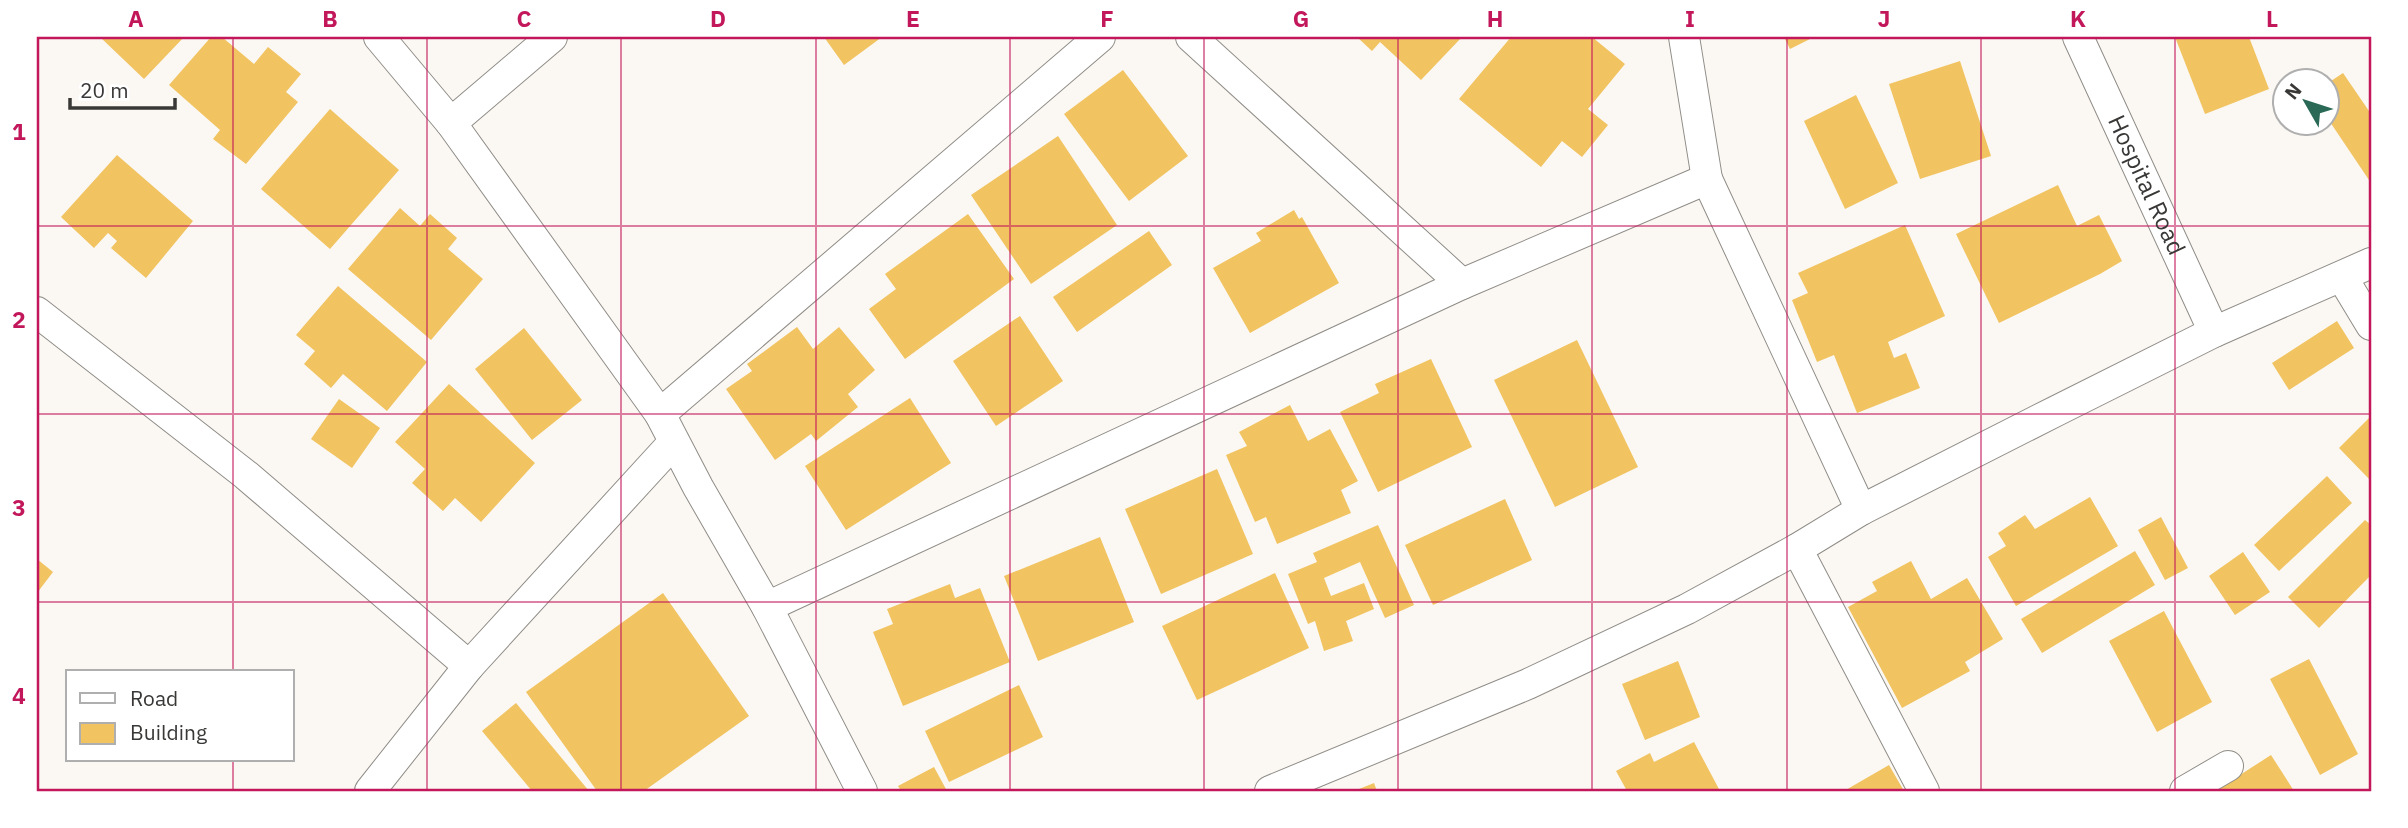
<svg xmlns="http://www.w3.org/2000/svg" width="2408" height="828" font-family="'IBM Plex Sans',sans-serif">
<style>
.building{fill:#f1c361}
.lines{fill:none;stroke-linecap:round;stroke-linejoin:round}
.minor-casing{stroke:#908d88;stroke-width:32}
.minor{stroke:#fff;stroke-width:30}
.grid{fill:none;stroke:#c2185b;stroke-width:2;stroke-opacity:0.55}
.labels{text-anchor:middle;stroke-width:7;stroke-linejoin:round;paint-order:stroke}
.street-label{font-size:24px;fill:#393836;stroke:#fff}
.neatline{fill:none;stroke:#c2185b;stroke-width:2.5}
.grid-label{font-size:23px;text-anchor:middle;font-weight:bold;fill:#c2185b}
</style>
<rect width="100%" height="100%" fill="#fbf8f3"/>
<g class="building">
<polygon points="100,37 184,37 144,79"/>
<polygon points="211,37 222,37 254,64 268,47 301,74 286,92 298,102 246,164 213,139 220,130 169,85"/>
<polygon points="824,37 882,37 844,65"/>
<polygon points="1357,37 1462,37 1421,80 1380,42 1372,51"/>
<polygon points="1511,37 1592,37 1625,64 1588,109 1608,125 1582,157 1562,141 1541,167 1459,99"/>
<polygon points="1784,37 1814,37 1790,49"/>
<polygon points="2175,37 2249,37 2269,89 2205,114"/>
<polygon points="1960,61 1991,156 1920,179 1889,84"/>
<polygon points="1123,70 1188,156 1129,201 1064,114"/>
<polygon points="2343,73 2371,114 2371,183 2328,119 2328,83"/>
<polygon points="1856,95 1898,183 1845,209 1804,121"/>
<polygon points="330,109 399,170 330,249 261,189"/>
<polygon points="1058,136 1117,225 1031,284 971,195"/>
<polygon points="117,155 193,221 146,278 111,248 117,241 108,233 94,248 61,217"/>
<polygon points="2058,185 2077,226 2099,215 2122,261 2100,274 1999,323 1956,234"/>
<polygon points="400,208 420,226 430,214 457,238 448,249 483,279 431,340 348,269"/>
<polygon points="1294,210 1299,219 1302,217 1339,283 1250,333 1213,268 1261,241 1256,233"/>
<polygon points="968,214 1014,279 905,359 869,309 896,289 885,274"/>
<polygon points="1905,225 1945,316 1888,342 1894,358 1906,353 1920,388 1857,413 1834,355 1817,362 1792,300 1808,293 1798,273"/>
<polygon points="1149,231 1172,265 1077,332 1053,297"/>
<polygon points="338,286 427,362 387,411 343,374 331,388 304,364 315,351 296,335"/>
<polygon points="1020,316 1063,381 996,426 953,361"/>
<polygon points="2337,321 2354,348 2289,390 2272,363"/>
<polygon points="797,327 813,349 839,327 875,370 848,394 858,407 816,441 811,434 775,460 726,389 752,371 747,364"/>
<polygon points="524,328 582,400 532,440 475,369"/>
<polygon points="1577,340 1638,467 1555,507 1494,380"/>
<polygon points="1431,359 1472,447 1378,492 1340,412 1379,393 1375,384"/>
<polygon points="449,384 535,463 481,522 455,498 443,511 412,483 425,469 395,442"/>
<polygon points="910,398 951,463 846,530 805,466"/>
<polygon points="339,399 380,428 352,468 311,439"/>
<polygon points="1290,405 1308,441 1330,429 1358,481 1341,490 1351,513 1277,544 1266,517 1255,522 1226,455 1247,446 1239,432"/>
<polygon points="2371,416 2371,481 2339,448"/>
<polygon points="1217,469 1253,554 1161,594 1125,509"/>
<polygon points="2327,476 2352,503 2279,571 2254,545"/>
<polygon points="2090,497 2118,546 2016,606 1988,557 2006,546 1998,533 2025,515 2035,529"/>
<polygon points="1505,499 1532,560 1433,605 1405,545"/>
<polygon points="2161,517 2188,568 2165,580 2138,530"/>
<polygon points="2365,520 2371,525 2371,575 2319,628 2288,597"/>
<polygon points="1378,525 1414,605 1385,618 1360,562 1324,578 1331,596 1364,583 1374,609 1346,621 1353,641 1324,651 1315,621 1308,624 1288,574 1317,562 1313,553"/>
<polygon points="1100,537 1134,622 1038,661 1004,576"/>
<polygon points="2135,551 2155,585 2042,653 2021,619"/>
<polygon points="2243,552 2270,592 2235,615 2209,576"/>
<polygon points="37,559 53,572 37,593"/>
<polygon points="1911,561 1931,599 1967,578 2003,639 1965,662 1970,671 1902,708 1848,607 1877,591 1872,582"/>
<polygon points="1275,573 1309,648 1197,700 1162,626"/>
<polygon points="950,584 955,598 980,588 1010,662 903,706 873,632 893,624 887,609"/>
<polygon points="663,593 749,716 644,791 597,791 526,692"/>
<polygon points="2164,611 2212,702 2157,732 2109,641"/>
<polygon points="2309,659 2358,754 2320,775 2270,679"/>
<polygon points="1678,661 1700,717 1645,740 1622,684"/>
<polygon points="1019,685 1043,737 949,782 925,731"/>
<polygon points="516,703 589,791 532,791 482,731"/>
<polygon points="1694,742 1720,791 1627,791 1616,771 1650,753 1654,762"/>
<polygon points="2271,755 2294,791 2215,791"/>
<polygon points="1889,765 1904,791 1844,791"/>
<polygon points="934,767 947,791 901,791 898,786"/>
<polygon points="1374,783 1377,791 1354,791"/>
</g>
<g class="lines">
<defs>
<g id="minor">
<polyline points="379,37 451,123 660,414 698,487 767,607"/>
<polyline points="1191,37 1462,284"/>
<polyline points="1684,37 1707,179"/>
<path id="s1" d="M2078,37L2214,332"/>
<polyline points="451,123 552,37"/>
<polyline points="2342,277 2371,325"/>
<polyline points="37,312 246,475 469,666"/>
<polyline points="660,414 1100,37"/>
<polyline points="1797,549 1924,791"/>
<polyline points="370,791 469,666 674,442"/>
<polyline points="862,791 767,607 1462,284 1707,179 1861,510"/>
<polyline points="1270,791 1528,684 1687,609 1797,549 1861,510 2056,411 2214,332 2371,263"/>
<polyline points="2185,791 2228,766"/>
</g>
</defs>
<use href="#minor" class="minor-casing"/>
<use href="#minor" class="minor"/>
</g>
<path class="grid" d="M233,37V672M427,37V791M621,37V791M816,37V791M1010,37V791M1204,37V791M1398,37V791M1592,37V791M1787,37V791M1981,37V791M2175,37V791M37,226H2371M37,414H2371M37,602H2371M233,760V791"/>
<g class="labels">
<g class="street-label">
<text dy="8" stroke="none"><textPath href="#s1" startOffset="163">Hospital Road</textPath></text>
</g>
</g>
<rect width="2408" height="828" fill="none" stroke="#ffffff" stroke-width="77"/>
<rect x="66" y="670" width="228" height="91" fill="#ffffff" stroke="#b0afaf" stroke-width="2"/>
<rect x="80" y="693" width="35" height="10" fill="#ffffff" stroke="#b0afaf" stroke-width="2"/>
<text x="130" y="706" font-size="21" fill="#393836">Road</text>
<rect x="80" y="723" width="35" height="21" fill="#f1c361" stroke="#b0afaf" stroke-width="2"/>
<text x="130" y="740" font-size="21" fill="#393836">Building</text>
<g transform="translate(2306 102) rotate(309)"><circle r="33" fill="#ffffff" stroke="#b0afaf" stroke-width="2"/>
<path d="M0-5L12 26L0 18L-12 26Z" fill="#2a6956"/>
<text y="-10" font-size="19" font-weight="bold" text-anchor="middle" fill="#393836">N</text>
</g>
<path d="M70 98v10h105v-10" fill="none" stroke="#393836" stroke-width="3.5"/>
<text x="80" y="98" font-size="21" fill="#393836" stroke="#ffffff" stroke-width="5" paint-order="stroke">20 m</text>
<rect x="38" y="38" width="2332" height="752" class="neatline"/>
<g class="grid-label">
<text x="136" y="27">A</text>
<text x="330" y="27">B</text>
<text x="524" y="27">C</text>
<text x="718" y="27">D</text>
<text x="913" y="27">E</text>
<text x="1107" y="27">F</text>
<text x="1301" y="27">G</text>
<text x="1495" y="27">H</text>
<text x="1690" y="27">I</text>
<text x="1884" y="27">J</text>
<text x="2078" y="27">K</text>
<text x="2272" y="27">L</text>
<text x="19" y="140">1</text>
<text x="19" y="328">2</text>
<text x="19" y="516">3</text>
<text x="19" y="704">4</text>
</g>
</svg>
